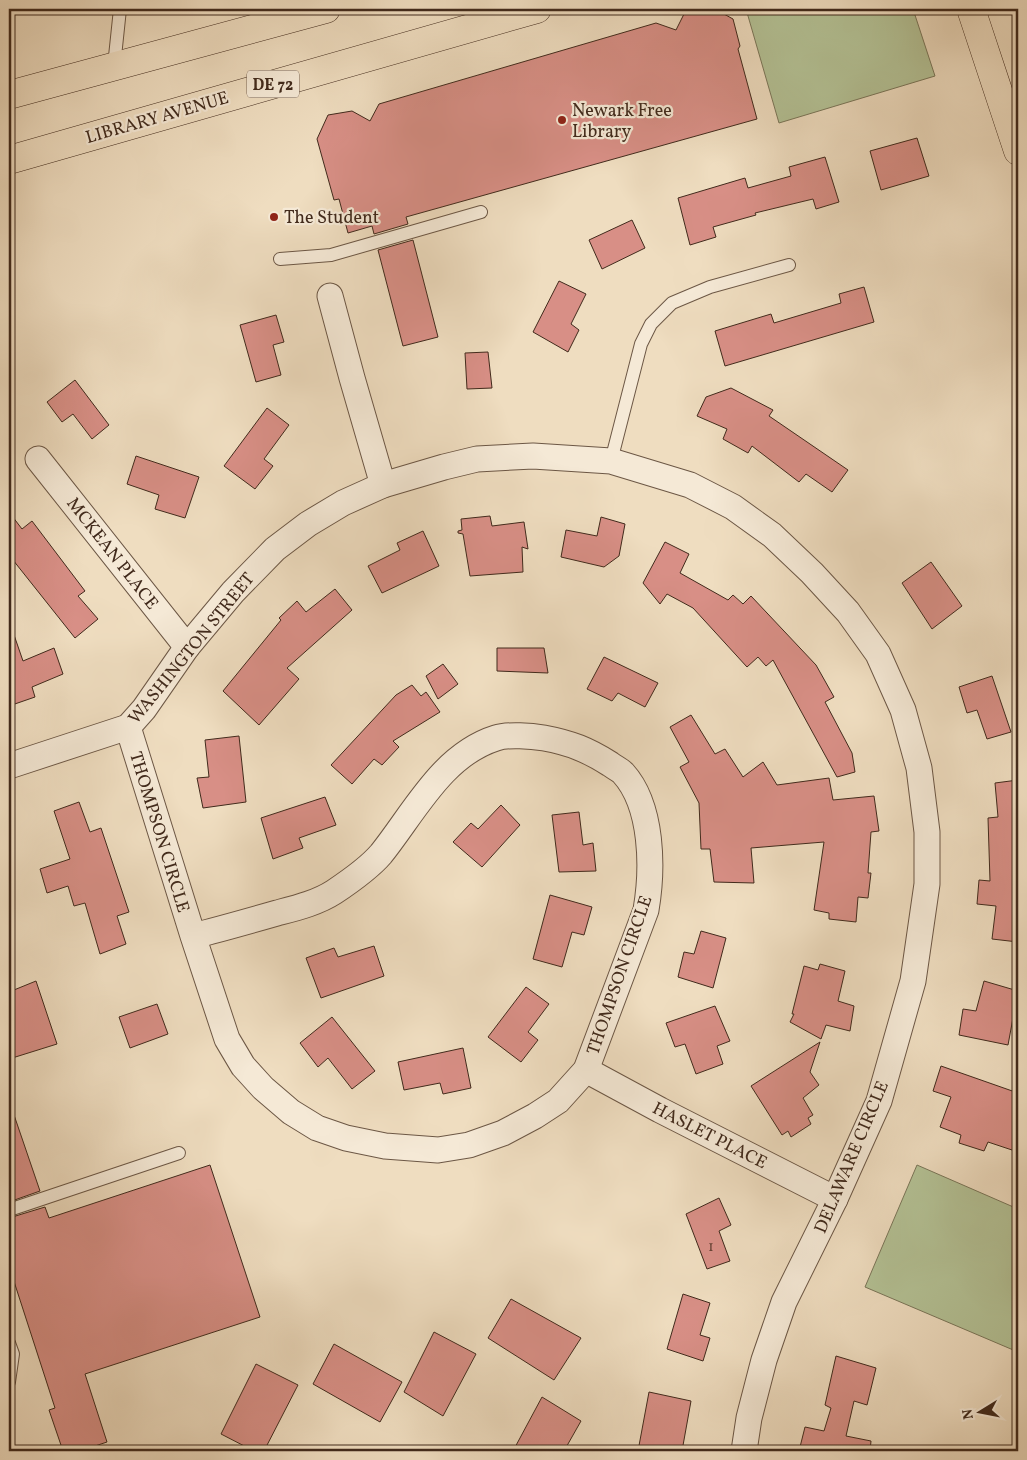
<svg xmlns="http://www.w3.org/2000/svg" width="1027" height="1460" font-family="Vollkorn,serif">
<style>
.green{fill:#b4c296;stroke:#7a7659}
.building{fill:#d88f86;stroke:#412a1c}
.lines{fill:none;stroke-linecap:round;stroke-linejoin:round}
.service-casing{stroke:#6c5745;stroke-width:14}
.minor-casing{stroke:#6c5745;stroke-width:27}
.primary-casing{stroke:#412a1c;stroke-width:29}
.service{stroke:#f5e9d6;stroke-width:12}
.minor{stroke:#f5e9d6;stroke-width:25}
.primary{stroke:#efddc0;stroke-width:28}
.poi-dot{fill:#8f2418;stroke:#f5e9d6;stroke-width:2}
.labels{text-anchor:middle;stroke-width:4.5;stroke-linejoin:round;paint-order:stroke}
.number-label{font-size:15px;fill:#674336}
.shield{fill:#f5e9d6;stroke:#776354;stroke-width:1}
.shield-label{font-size:16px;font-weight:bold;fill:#412a1c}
.poi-label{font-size:18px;fill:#412a1c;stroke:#f5e9d6;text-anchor:start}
.street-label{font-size:18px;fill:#412a1c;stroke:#f5e9d6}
</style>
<rect width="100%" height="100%" fill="#efddc0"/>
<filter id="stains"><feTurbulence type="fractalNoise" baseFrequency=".004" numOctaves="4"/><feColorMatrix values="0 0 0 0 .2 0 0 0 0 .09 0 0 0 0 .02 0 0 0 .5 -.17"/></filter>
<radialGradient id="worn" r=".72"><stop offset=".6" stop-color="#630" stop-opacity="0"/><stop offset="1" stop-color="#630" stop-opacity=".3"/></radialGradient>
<g class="green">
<polygon points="746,9 913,9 935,76 779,123"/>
<polygon points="917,1165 1018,1209 1018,1352 865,1287"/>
</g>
<g class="building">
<polygon points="700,9 715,9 733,19 740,46 738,49 757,119 406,217 408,224 374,234 372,226 348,233 339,199 334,200 317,139 328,115 352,111 370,121 379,104 656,23 676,30 685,12"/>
<polygon points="917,138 929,176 881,190 870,151"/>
<polygon points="825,157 839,202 816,209 813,199 755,213 756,215 713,227 716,237 690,245 678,198 745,178 748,188 791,176 789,167"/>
<polygon points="632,220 645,248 602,269 589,240"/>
<polygon points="413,240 438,337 403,346 378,250"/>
<polygon points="559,281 586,294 571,324 579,330 568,352 533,332"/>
<polygon points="864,287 874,322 725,366 715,331 771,314 774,323 841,303 839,294"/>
<polygon points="276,315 284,342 273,345 281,375 256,382 240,325"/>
<polygon points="488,352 492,388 467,389 465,353"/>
<polygon points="75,380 109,425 92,439 73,414 62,422 47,402"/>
<polygon points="731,388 773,410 769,416 848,470 832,492 806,474 799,482 752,446 748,453 723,439 727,429 697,416 706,397"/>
<polygon points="267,408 289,425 264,459 273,466 255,489 224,466"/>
<polygon points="136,456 199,477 185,518 155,509 159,495 127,484"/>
<polygon points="9,512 22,529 32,521 85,591 78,596 98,619 75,638 9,555"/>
<polygon points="490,516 492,526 524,522 528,549 522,547 523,572 470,576 463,534 458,533 458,531 462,530 461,519"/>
<polygon points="601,517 625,524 619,556 604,567 561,557 566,530 597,536"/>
<polygon points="423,531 439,566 382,593 368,566 400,550 397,543"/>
<polygon points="665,542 689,554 680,573 728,600 733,595 743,604 751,596 816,665 834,697 825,702 852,753 855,772 837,777 773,660 766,666 758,657 747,667 693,608 667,594 660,604 643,583"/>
<polygon points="931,562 962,606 932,629 902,583"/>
<polygon points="335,589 352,610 287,668 299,679 259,725 223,691 281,620 279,618 297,601 306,612"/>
<polygon points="9,632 13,632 23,661 54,648 63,674 32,687 35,697 9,706"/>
<polygon points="497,648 544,648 548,673 497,671"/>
<polygon points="604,657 658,683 645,707 618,693 612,701 587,689"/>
<polygon points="443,664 458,684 438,699 426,676"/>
<polygon points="992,676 1011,732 987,739 977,710 967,713 959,687"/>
<polygon points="412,685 421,696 426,692 440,712 393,741 399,747 382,765 374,759 352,784 331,765 396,695"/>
<polygon points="691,715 715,754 725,749 743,777 763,762 777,785 829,778 833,800 874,796 879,831 871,832 868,873 871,873 868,898 858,897 856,922 829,919 829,913 814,910 824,842 751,848 754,883 714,882 710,849 701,849 699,803 680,767 689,762 670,727"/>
<polygon points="239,736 246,802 203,808 197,778 209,777 205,740"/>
<polygon points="1018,780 1018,942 992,939 996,906 977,904 979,880 990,881 988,818 998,817 995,783"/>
<polygon points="325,797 336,825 299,838 303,848 273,859 261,818"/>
<polygon points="79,802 90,832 101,828 129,912 117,916 126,944 100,954 85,903 74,906 68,886 47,893 40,869 70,859 54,811"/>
<polygon points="501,805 520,825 482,867 453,842 471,823 478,829"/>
<polygon points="579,812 583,845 593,843 596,871 559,872 552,815"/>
<polygon points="550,895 592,907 584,935 572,932 562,967 533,959"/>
<polygon points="701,931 726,938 713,988 678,977 684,952 694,954"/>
<polygon points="374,946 384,976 321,998 306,958 334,948 338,957"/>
<polygon points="820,964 845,971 838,1001 854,1006 850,1031 826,1025 821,1039 790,1022 794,1014 792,1014 804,966 818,970"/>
<polygon points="36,981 57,1044 9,1059 9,992"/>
<polygon points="984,981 1018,991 1008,1045 959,1035 963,1009 976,1011"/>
<polygon points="526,987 549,1004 528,1032 538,1040 521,1062 488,1037"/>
<polygon points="157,1004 168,1034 130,1048 119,1017"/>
<polygon points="715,1006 730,1041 717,1046 723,1064 696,1074 685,1044 675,1047 666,1023"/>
<polygon points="332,1017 375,1071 352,1089 328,1058 318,1067 300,1043"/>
<polygon points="820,1042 810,1072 819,1085 803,1098 813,1115 808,1118 811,1124 791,1137 788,1131 782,1135 751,1086"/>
<polygon points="463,1048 471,1088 443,1094 440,1083 404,1090 398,1062"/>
<polygon points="941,1066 1018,1093 1018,1152 988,1142 984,1151 959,1143 961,1135 940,1127 951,1097 933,1091"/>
<polygon points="9,1112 13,1112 40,1191 9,1202"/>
<polygon points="210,1165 260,1317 85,1374 107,1442 80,1451 63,1451 49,1410 55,1408 9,1266 9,1218 45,1207 49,1218"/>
<polygon points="719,1198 731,1225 719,1231 730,1261 707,1269 686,1214"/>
<polygon points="683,1294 710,1303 700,1335 710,1338 703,1361 667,1349"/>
<polygon points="511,1299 581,1338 554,1380 488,1338"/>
<polygon points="434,1332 476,1354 443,1416 404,1392"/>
<polygon points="334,1344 402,1382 380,1422 313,1384"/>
<polygon points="836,1356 876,1368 867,1405 854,1401 846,1436 871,1441 870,1451 799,1451 805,1427 824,1431 831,1408 825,1405"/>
<polygon points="256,1364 298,1385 264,1451 254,1451 221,1434"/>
<polygon points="649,1392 691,1401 682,1451 638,1451"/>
<polygon points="542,1397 581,1421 564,1451 513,1451"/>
</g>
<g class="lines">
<defs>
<g id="service">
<polyline points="114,66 120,9"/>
<polyline points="280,259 331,255 481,212"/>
<polyline points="611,461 641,344 651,324 672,303 710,287 789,265"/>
<polyline points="9,1210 179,1153"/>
<polyline points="9,1343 13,1354 9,1382"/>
</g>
<g id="minor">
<polyline points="330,296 352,378 383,485"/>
<polyline points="38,459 187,647"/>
<path d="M128,727L193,936C221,929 249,921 277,913C296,908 317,903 334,892C349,882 369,868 381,854C414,813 442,755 496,738C508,734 532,736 544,738C571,743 588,750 610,764C614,767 620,770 623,773C653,806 653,869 646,910L586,1070L558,1101L535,1116L503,1133L469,1145L438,1150L385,1146L346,1138L317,1128L291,1112L263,1088L243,1066L227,1039L193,936"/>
<polyline points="9,766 128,727 144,709 187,647 233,592 275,549 308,524 343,503 383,485 444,467 477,459 533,456 611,461 690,485 733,507 772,535 812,573 848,612 878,654 903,710 919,768 927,832 927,884 913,981 879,1101 835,1199 784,1302 764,1360 749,1418 744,1451"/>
<polyline points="586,1070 660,1110 835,1199"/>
</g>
<g id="primary">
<polyline points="971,9 1018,151"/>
<polyline points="9,95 326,9"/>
<polyline points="9,160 537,9"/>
</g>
</defs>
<use href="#service" class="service-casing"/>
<use href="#minor" class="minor-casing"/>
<use href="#primary" class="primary-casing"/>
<use href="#service" class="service"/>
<use href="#minor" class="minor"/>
<use href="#primary" class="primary"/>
</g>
<g class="poi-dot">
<circle cx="562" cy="120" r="5"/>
<circle cx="274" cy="217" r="5"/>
</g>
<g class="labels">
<g class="number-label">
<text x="711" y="1251">1</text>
</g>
<rect class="shield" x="247" y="70.5" width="52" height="27" rx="4"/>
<g class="shield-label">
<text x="273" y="90">DE 72</text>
</g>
<g class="poi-label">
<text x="572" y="116">Newark Free<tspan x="572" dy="21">Library</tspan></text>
<text x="284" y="223">The Student</text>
</g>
<g class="street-label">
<text transform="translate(157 117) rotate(-16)" y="6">LIBRARY AVENUE</text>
<text transform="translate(113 553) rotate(52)" y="6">MCKEAN PLACE</text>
<text transform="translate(191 648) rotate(-51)" y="6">WASHINGTON STREET</text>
<text transform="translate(160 832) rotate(73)" y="6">THOMPSON CIRCLE</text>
<text transform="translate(619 975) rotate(-71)" y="6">THOMPSON CIRCLE</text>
<text transform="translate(710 1135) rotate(27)" y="6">HASLET PLACE</text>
<text transform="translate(851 1157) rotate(-67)" y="6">DELAWARE CIRCLE</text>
</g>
</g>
<rect width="1027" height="1460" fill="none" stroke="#efddc0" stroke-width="30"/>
<rect x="10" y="10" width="1007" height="1440" fill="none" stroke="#412a1c" stroke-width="2.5"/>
<rect x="15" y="15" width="997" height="1430" fill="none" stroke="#412a1c"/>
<g transform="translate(980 1412) rotate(260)" stroke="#f5e9d6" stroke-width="4" paint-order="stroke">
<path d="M0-4L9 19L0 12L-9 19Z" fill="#412a1c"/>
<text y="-8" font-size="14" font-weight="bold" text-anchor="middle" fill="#412a1c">N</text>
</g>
<rect width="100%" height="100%" filter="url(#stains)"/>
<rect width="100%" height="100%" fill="url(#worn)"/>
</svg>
